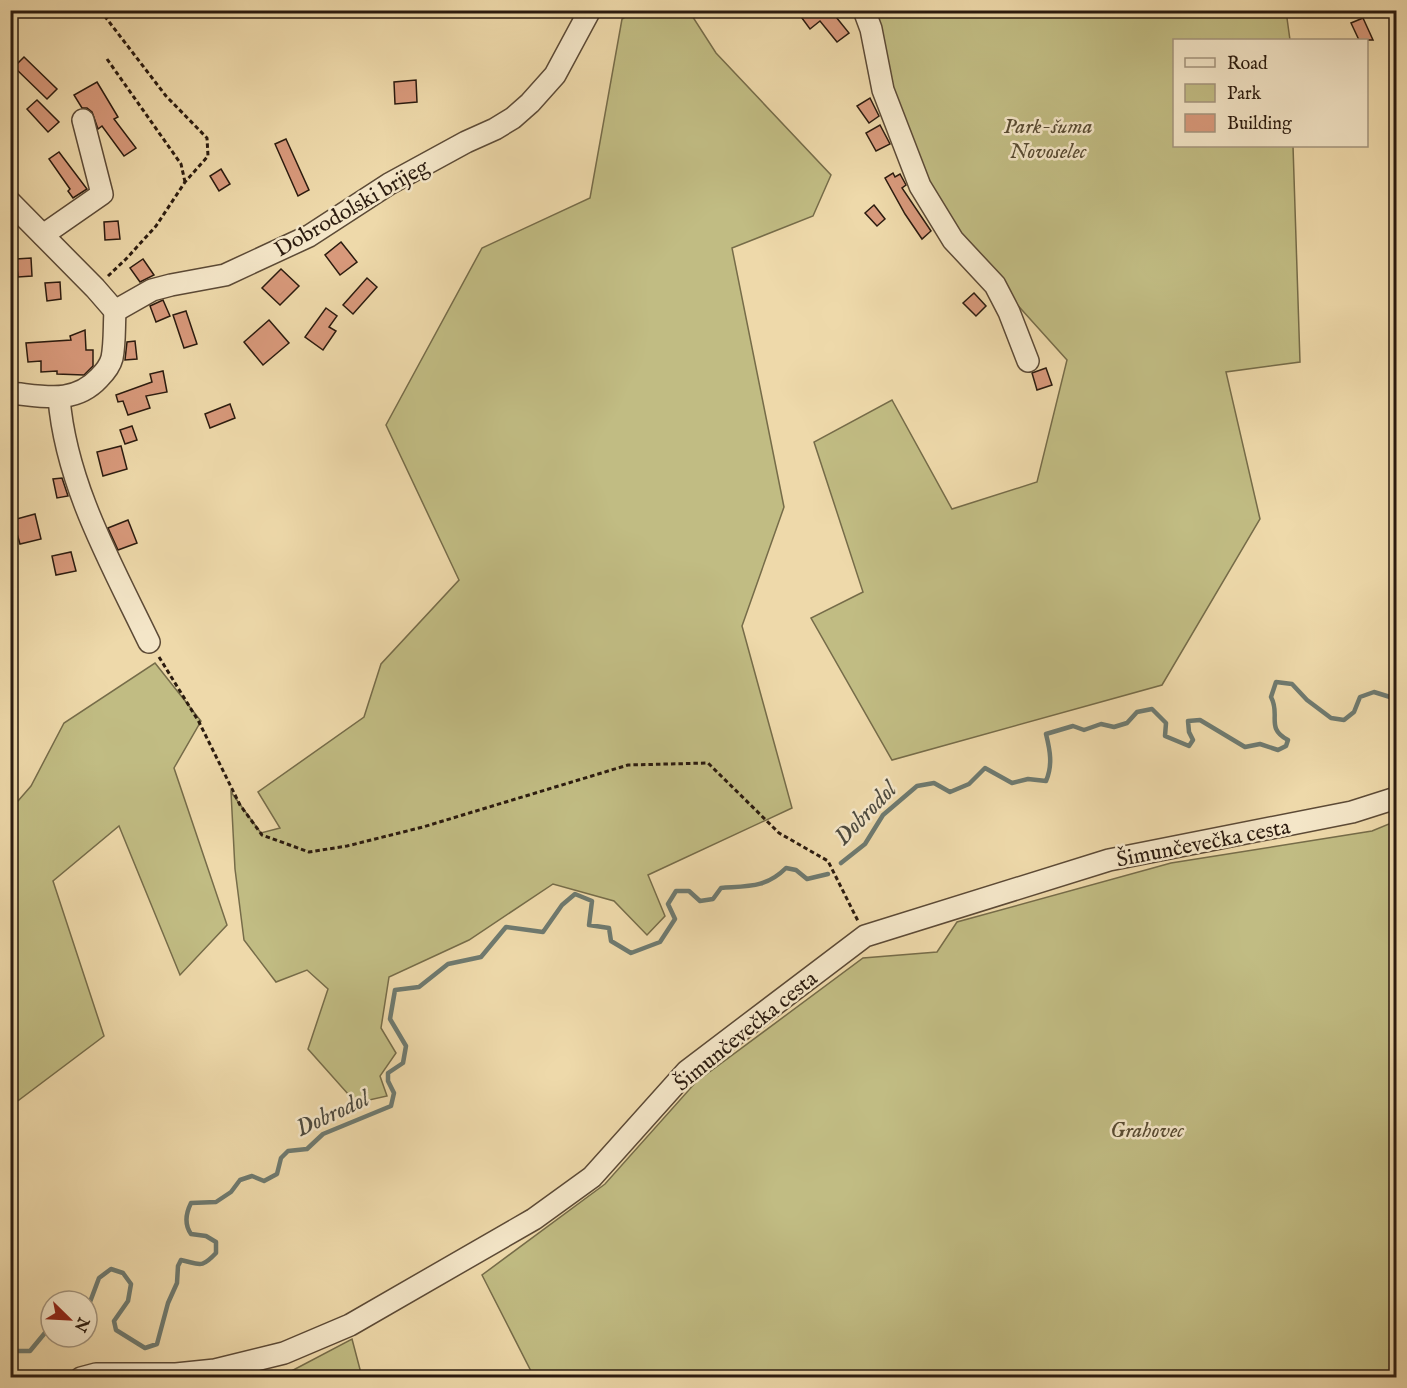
<svg xmlns="http://www.w3.org/2000/svg" width="1407" height="1388" font-family="'IM FELL English',serif">
<style>
.green{fill:#c1bc83;stroke:#766c49;stroke-width:1.5}
.lines{fill:none;stroke-linecap:round;stroke-linejoin:round}
.stream{stroke:#6e7a70;stroke-width:4.5}
.building{fill:#d8997b;stroke:#2b1b0f;stroke-width:1.5}
.minor-casing{stroke:#5c4a36;stroke-width:24}
.path{stroke:#2b1b0f;stroke-width:3;stroke-dasharray:4.5 3;stroke-linecap:butt}
.minor{stroke:#f4e6c8;stroke-width:21}
.labels{text-anchor:middle;stroke-width:5;stroke-linejoin:round;paint-order:stroke}
.park-label{font-size:22px;font-style:italic;fill:#584b32;stroke:#f4e6c8}
.street-label{font-size:22px;fill:#2b1b0f;stroke:#f4e6c8}
.water-label{font-size:24px;font-style:italic;fill:#4d4a3f;stroke:#f4e6c8}
</style>
<rect width="100%" height="100%" fill="#eed9aa"/>
<filter id="stains"><feTurbulence type="fractalNoise" baseFrequency=".00333" numOctaves="4"/><feColorMatrix values="0 0 0 0 .2 0 0 0 0 .09 0 0 0 0 .02 0 0 0 .5 -.17"/></filter>
<radialGradient id="worn" r=".72"><stop offset=".6" stop-color="#630" stop-opacity="0"/><stop offset="1" stop-color="#630" stop-opacity=".3"/></radialGradient>
<g class="green">
<polygon points="636,10 689,11 716,53 831,175 813,216 732,248 784,507 742,626 792,808 648,875 665,916 647,935 614,901 553,884 469,940 389,977 381,1028 396,1053 380,1076 387,1096 356,1103 308,1049 328,989 307,970 276,982 244,940 235,869 231,792 261,833 280,828 258,792 364,717 381,664 459,580 386,425 482,248 590,198 622,19"/>
<polygon points="867,11 1286,11 1290,40 1174,40 1174,146 1293,146 1300,362 1226,372 1260,519 1162,685 892,760 811,618 863,592 814,442 892,400 952,509 1037,482 1067,360 957,238 894,111"/>
<polygon points="155,663 201,721 174,768 227,925 180,975 119,826 53,881 104,1036 11,1106 11,809 31,786 64,723"/>
<polygon points="1396,821 1396,1377 534,1377 482,1275 605,1184 696,1082 863,958 937,952 957,922 1171,863 1372,831"/>
<polygon points="352,1339 362,1377 280,1377"/>
</g>
<g class="lines">
<g class="stream">
<path d="M841,863L865,844L883,815L917,786L934,783L950,792L969,784L985,768L1012,783L1028,779L1046,781C1053,765 1050,750 1046,734L1073,726L1084,730L1101,724L1114,727L1127,723L1137,712L1152,709L1166,723L1165,736L1189,746L1193,740L1189,732L1188,721L1200,720L1245,747L1260,744L1278,750L1286,746L1288,740C1265,728 1281,715 1271,697L1276,682L1292,684L1307,700L1331,718L1344,720L1354,712L1360,697L1374,692L1390,697L1396,695"/>
<path d="M87,1310L99,1278L111,1269L123,1273L131,1284L128,1301L114,1321L116,1330L145,1348L157,1344L168,1303L177,1283L178,1266L181,1260C200,1264 201,1269 216,1253V1242L206,1236L191,1234C184,1224 186,1213 191,1203L216,1202L231,1192L240,1180L252,1176L264,1181L277,1174L281,1158L288,1151L307,1149L323,1134L391,1106L394,1093L388,1081V1073L403,1063L406,1046L390,1019L395,990L419,987L448,964L481,957L506,927L543,932L562,905L575,894L592,901L589,925L609,928L611,941L631,953L660,942L675,919L668,904L676,891H689L700,901L713,899L721,888C748,886 766,888 786,868L796,870L807,879L828,874"/>
<polyline points="65,1337 77,1342 84,1337"/>
<polyline points="10,1345 17,1351 30,1351 49,1328 51,1328"/>
</g>
</g>
<g class="building">
<polygon points="796,10 834,10 832,12 849,33 837,42 820,21 810,29"/>
<polygon points="1363,18 1373,40 1359,40 1351,23"/>
<polygon points="24,57 57,89 47,99 14,67"/>
<polygon points="416,80 417,102 395,104 394,82"/>
<polygon points="97,82 118,117 114,119 136,148 124,156 102,126 98,129 92,112 87,108 82,108 74,95"/>
<polygon points="870,98 879,116 869,123 857,106"/>
<polygon points="37,100 59,122 48,132 27,109"/>
<polygon points="880,125 890,144 876,151 866,133"/>
<polygon points="286,139 309,190 298,196 275,144"/>
<polygon points="59,152 87,189 73,198 68,191 70,189 49,159"/>
<polygon points="221,169 230,184 219,191 210,176"/>
<polygon points="893,173 895,177 900,174 906,185 902,188 931,231 922,239 905,214 885,178"/>
<polygon points="874,205 885,219 877,226 865,213"/>
<polygon points="118,221 120,239 105,240 104,222"/>
<polygon points="341,242 357,262 340,275 325,255"/>
<polygon points="31,258 32,276 18,277 16,259"/>
<polygon points="143,259 154,275 140,282 130,268"/>
<polygon points="281,269 299,286 280,305 262,288"/>
<polygon points="367,278 377,287 353,314 343,305"/>
<polygon points="60,282 61,299 47,301 45,283"/>
<polygon points="974,293 986,306 976,316 963,303"/>
<polygon points="163,300 170,316 156,322 150,306"/>
<polygon points="326,308 337,316 329,327 336,331 323,350 305,337"/>
<polygon points="186,311 197,344 184,348 173,315"/>
<polygon points="269,320 289,343 263,365 244,342"/>
<polygon points="85,330 86,350 93,350 93,366 84,375 57,374 57,371 41,372 41,361 28,362 26,343 71,340 70,336"/>
<polygon points="135,341 137,359 125,360 127,342"/>
<polygon points="1046,368 1052,385 1037,390 1032,373"/>
<polygon points="163,371 167,392 146,396 150,408 128,415 123,401 118,402 116,395 152,382 150,374"/>
<polygon points="230,404 235,418 210,428 205,414"/>
<polygon points="132,426 137,440 125,444 120,430"/>
<polygon points="121,446 127,469 103,476 97,452"/>
<polygon points="62,478 68,496 57,498 53,479"/>
<polygon points="35,514 41,539 20,544 13,520"/>
<polygon points="128,520 137,543 118,550 108,528"/>
<polygon points="71,552 76,571 56,575 52,556"/>
</g>
<g class="lines">
<defs>
<g id="minor">
<polyline points="864,10 871,29 883,90 920,186 953,240 995,285 1009,312 1028,361"/>
<polyline points="10,202 95,288 115,311"/>
<polyline points="43,235 102,194 83,120"/>
<polyline points="115,311 152,290 171,285 225,275 309,236 389,184 466,142 495,129 513,118 530,103 555,75 590,10"/>
<path d="M10,393C43,396 74,405 99,378C105,372 110,366 112,358C115,343 114,327 115,311"/>
<path d="M59,398C66,485 112,565 149,642"/>
<polyline points="81,1378 96,1374 176,1374 215,1370 284,1353 350,1325 534,1219 592,1177 687,1071 865,936 1109,860 1352,812 1396,798"/>
</g>
</defs>
<use href="#minor" class="minor-casing"/>
<g class="path">
<polyline points="100,10 166,96 207,138 208,156 185,182 156,226 126,259 108,276"/>
<polyline points="107,59 181,164 185,182"/>
<polyline points="159,657 199,722 240,805 262,835 309,852 347,846 423,827 628,765 708,763 779,833 828,861 858,921"/>
</g>
<use href="#minor" class="minor"/>
</g>
<g class="labels">
<g class="park-label">
<text x="1048" y="133">Park-šuma<tspan x="1048" dy="25">Novoselec</tspan></text>
<text x="1147" y="1137">Grahovec</text>
</g>
<g class="street-label">
<text transform="translate(351 207) rotate(-30)" y="8">Dobrodolski brijeg</text>
<text transform="translate(1203 842) rotate(-11)" y="8">Šimunčevečka cesta</text>
<text transform="translate(745 1030) rotate(-39)" y="8">Šimunčevečka cesta</text>
</g>
<g class="water-label">
<text transform="translate(865 813) rotate(-46)" y="8">Dobrodol</text>
<text transform="translate(332 1113) rotate(-25)" y="8">Dobrodol</text>
</g>
</g>
<rect width="1407" height="1388" fill="none" stroke="#eed9aa" stroke-width="36"/>
<rect x="12" y="12" width="1383" height="1364" fill="none" stroke="#2b1b0f" stroke-width="3"/>
<rect x="18" y="18" width="1371" height="1352" fill="none" stroke="#2b1b0f" stroke-width="1.5"/>
<rect x="1173" y="39" width="195" height="108" fill="#f4e6c8" stroke="#a4957e" stroke-width="1.5"/>
<rect x="1185" y="58" width="30" height="9" fill="#f4e6c8" stroke="#a4957e" stroke-width="1.5"/>
<text x="1227" y="69" font-size="18" fill="#2b1b0f">Road</text>
<rect x="1185" y="84" width="30" height="18" fill="#c1bc83" stroke="#a4957e" stroke-width="1.5"/>
<text x="1227" y="99" font-size="18" fill="#2b1b0f">Park</text>
<rect x="1185" y="114" width="30" height="18" fill="#d8997b" stroke="#a4957e" stroke-width="1.5"/>
<text x="1227" y="129" font-size="18" fill="#2b1b0f">Building</text>
<g transform="translate(69 1319) rotate(114)"><circle r="28" fill="#f4e6c8" stroke="#a4957e" stroke-width="1.5"/>
<path d="M0-4.5L10 22L0 15L-10 22Z" fill="#8f2418"/>
<text y="-9" font-size="16" font-weight="bold" text-anchor="middle" fill="#2b1b0f">N</text>
</g>
<rect width="100%" height="100%" filter="url(#stains)"/>
<rect width="100%" height="100%" fill="url(#worn)"/>
</svg>
